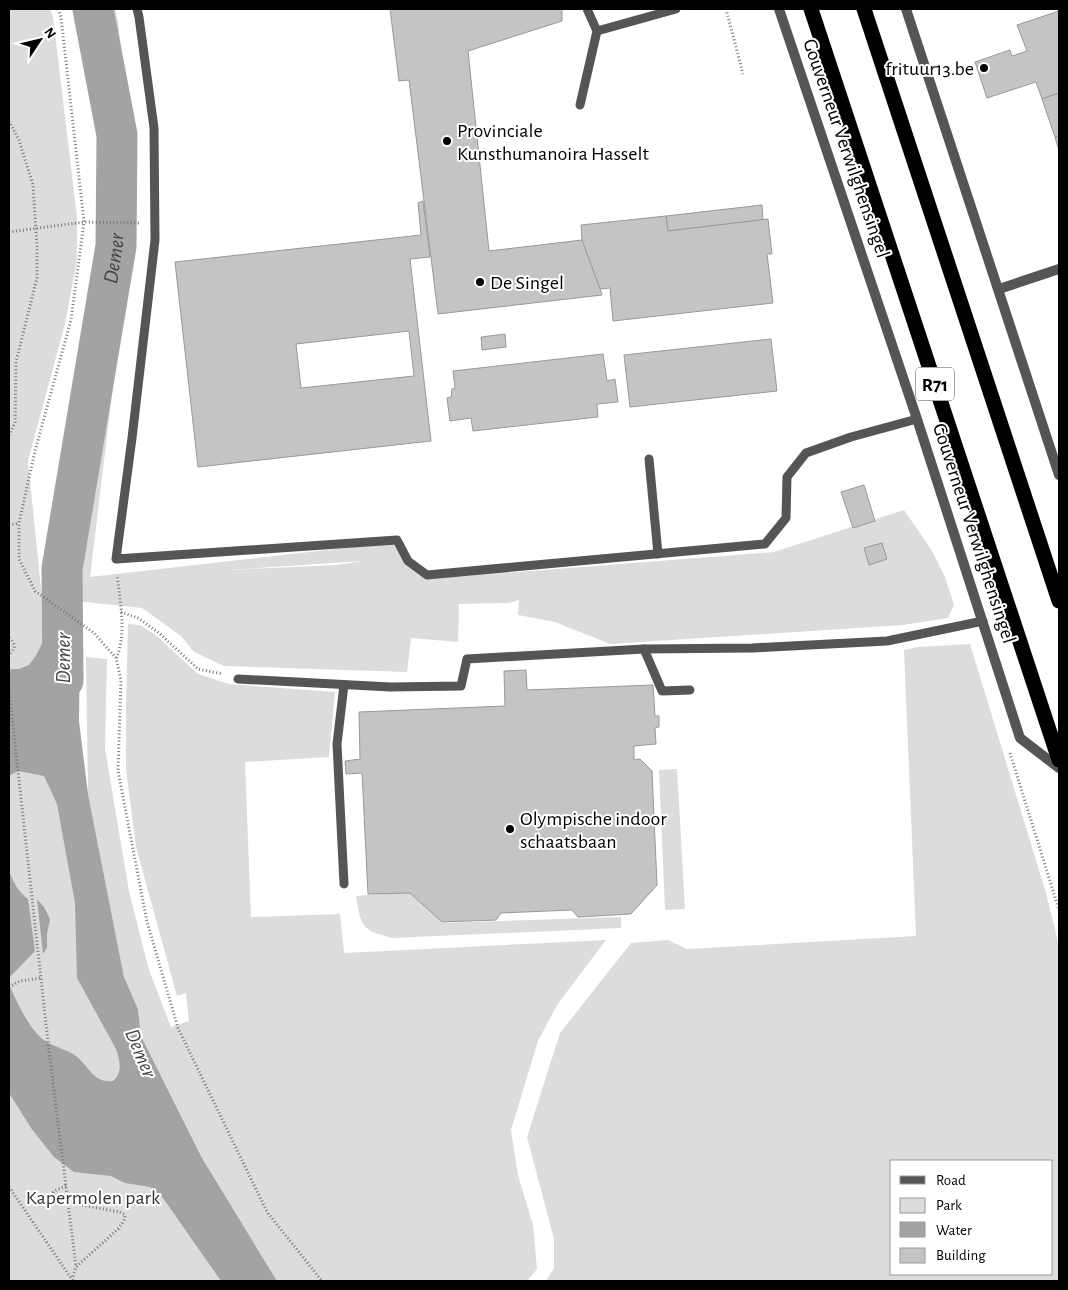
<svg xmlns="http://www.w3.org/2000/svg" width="1068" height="1290" font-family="'Alegreya Sans',sans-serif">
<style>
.green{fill:#dcdcdc;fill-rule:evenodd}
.water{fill:#a3a3a3}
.pier{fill:#fff}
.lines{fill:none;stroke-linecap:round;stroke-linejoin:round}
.river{stroke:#a3a3a3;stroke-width:41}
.building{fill:#c4c4c4;stroke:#999;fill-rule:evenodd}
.path{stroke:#777;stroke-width:3;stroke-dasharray:1 2.5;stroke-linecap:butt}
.lane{stroke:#555;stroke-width:9}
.street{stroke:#555;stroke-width:10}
.highway{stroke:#000;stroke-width:15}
.poi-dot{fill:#000;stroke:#fff;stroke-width:2}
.labels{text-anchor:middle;stroke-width:4;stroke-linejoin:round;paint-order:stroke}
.shield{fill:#fff;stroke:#4c4c4c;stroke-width:1}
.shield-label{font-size:19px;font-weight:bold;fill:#000}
.poi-label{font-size:20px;fill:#000;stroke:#fff;text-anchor:start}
.street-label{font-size:20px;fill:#000;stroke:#fff}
.park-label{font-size:20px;fill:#333;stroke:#fff}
.water-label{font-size:21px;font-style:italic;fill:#444;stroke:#fff}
</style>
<rect width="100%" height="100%" fill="#fff"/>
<g class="green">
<polygon points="9,9 50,9 53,17 77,217 77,260 65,324 28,461 46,637 89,950 227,1281 9,1281"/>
<polygon points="111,9 115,9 118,21 135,177 131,220 129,137 122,64"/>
<path d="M129,235L120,329L90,577L371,545H396L406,564L426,579L774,552L904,510L931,549L945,577L954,605L948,618L903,625L610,644L555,622L518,615L519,600L509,603L459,604L458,642L411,638L407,672L224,666L194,652L181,636L142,608L75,601L85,484ZM363,561L336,565L230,570L362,561Z"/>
<polygon points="128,624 140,625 157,636 198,674 229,684 335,692 329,757 245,762 251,917 340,914 344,953 606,940 557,1005 538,1041 511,1130 518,1175 533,1225 537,1269 527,1281 277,1281 202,1158 141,1036 138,1009 124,977 88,794 86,657 107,659 105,749 129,891 149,970 171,1027 189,1021 186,993 177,996 136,847 126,769 126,707"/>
<path d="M970,644L1046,893L1059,946V1281H546L554,1268V1239L527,1137L560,1033L631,943L668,940L687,949L916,936L904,650L918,647ZM892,1161H1052V1274H892Z"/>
<polygon points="677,769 685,909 665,910 659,770"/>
<path d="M414,891L442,923L621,917V928L393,938C362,930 361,928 356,896Z"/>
</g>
<g class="water">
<path d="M50,614L80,635L79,721L88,794L124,977L138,1009L141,1036L202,1158L277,1281H221L163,1198L150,1187L125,1183L111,1176L74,1172L54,1157L31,1128L9,1093V984C15,999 31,1032 44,1040C54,1047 66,1049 76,1056C88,1065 94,1084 113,1081C123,1072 120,1061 116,1049L77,978L75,903L57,804L44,776L18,771L9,776V669H19L29,665L35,657L51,627Z"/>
<path d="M9,871C13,881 18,892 28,899L35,951L9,978V982Z"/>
<polygon points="37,899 44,907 50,919 47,934 47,948 43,954"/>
</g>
<polygon class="pier" points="48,612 51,612 81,633 82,637"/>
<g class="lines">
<path class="river" id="s1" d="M63,680L62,569L116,246L117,135L93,9"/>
</g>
<g class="building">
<polygon points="390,9 562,9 562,21 468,51 489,251 582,240 596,274 602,295 438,314 409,80 399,81"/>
<polygon points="1059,11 1059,93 1042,99 1036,82 987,98 975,62 1010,50 1012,56 1027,51 1017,25"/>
<polygon points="1059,93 1059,136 1055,137 1042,99"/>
<polygon points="1059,136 1059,151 1055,137"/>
<path d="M423,201L430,257L410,259L431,441L198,467L175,262L421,235L418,203ZM409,331L414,376L301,388L296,344Z"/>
<polygon points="762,205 763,220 668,231 666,216"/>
<polygon points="666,216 668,231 768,219 772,254 767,254 773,303 613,321 610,288 600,289 582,240 581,225"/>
<polygon points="505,334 506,347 482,350 481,337"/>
<polygon points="771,339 777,391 630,407 624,355"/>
<polygon points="603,354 607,381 615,379 618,402 597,404 598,417 473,431 471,418 450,421 447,398 451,397 452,389 455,388 453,371"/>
<polygon points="864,485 875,521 853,528 841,492"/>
<polygon points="882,543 887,559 869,565 864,548"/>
<polygon points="526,670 527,690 653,685 655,716 659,716 659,727 655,728 656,744 634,746 634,760 640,759 652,771 657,885 631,914 578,917 572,910 501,913 496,920 442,922 410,893 368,894 362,773 346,774 345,761 360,759 359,712 505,706 504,671"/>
</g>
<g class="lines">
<g class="path">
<polyline points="58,9 61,17 84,222 71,320 35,451 19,523 19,559 35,591 94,633 116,658 121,680 118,771 147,922 178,1028 267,1212 322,1281"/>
<polyline points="726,9 743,74"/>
<polyline points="9,121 19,140 33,185 37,247 37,278 16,362 15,423 9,435"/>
<polyline points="9,232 84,222 140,223"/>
<polyline points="9,525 19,523"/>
<polyline points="121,612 138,618 159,633 198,669 223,674"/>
<path d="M9,638C16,643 16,649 9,654"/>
<path d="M116,658C127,636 120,599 117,575"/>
<polyline points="9,690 48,1042 76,1267"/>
<polyline points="1010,753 1059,910"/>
<polyline points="9,987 20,981 41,978"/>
<polyline points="66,1186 54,1191 51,1196 54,1200 120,1212 125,1215 125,1219 118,1229 76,1267 72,1279"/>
<polyline points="9,1187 73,1281"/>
</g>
<g class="lane">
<polyline points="137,9 139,17 154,128 155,240 132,438 116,559 397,540 408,561 427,575 765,544 786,518 787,477 806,453 851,437 917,419"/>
<polyline points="587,9 597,31 676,9"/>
<polyline points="580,105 597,31"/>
<polyline points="649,459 658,554"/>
<polyline points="644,649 752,648 887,641 983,621"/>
<polyline points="238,679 390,687 461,686 467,659 644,649 662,691 690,690"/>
<polyline points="344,884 337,744 344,685"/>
</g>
<g class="street">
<polyline points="779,9 917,419 1020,738 1059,768"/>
<polyline points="906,9 1059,475"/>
<polyline points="999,289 1059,269"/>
</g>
<g class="highway">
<polyline points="811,9 1059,760"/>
<polyline points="864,9 1059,601"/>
</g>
</g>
<g class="poi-dot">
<circle cx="984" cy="68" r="5"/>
<circle cx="447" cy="141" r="5"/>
<circle cx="480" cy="282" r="5"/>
<circle cx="510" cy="829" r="5"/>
</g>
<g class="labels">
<rect class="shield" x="916" y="367.5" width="38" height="33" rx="4"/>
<g class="shield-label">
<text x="935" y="391">R71</text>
</g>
<g class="poi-label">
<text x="974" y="75" text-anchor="end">frituur13.be</text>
<text x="457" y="137">Provinciale<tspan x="457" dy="23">Kunsthumanoira Hasselt</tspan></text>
<text x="490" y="289">De Singel</text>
<text x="520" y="825">Olympische indoor<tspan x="520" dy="23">schaatsbaan</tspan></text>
</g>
<g class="street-label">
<text transform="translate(847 148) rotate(71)" y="7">Gouverneur Verwilghensingel</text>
<text transform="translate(975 533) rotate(72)" y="7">Gouverneur Verwilghensingel</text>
</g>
<g class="park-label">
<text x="93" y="1204">Kapermolen park</text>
</g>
<g class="water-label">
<text dy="7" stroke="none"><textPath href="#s1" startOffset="426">Demer</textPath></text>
<text transform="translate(63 658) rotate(-90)" y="7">Demer</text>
<text transform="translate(141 1053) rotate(67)" y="7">Demer</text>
</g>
</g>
<rect width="1068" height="1290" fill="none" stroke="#000000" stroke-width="20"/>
<rect x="890" y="1160" width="162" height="115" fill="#ffffff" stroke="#999999"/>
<rect x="900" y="1176" width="25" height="8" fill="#555555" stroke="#999999"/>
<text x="936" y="1185" font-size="15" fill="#000000">Road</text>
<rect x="900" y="1198" width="25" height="15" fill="#dcdcdc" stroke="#999999"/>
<text x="936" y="1210" font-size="15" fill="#000000">Park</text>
<rect x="900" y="1222" width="25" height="15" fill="#a3a3a3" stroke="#999999"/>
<text x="936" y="1235" font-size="15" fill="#000000">Water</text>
<rect x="900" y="1248" width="25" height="15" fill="#c4c4c4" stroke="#999999"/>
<text x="936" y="1260" font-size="15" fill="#000000">Building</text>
<g transform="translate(40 40) rotate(55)" stroke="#ffffff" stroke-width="4" paint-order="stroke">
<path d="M0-4L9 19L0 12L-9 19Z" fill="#000000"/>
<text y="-8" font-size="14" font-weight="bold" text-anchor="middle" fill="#000000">N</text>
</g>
</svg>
